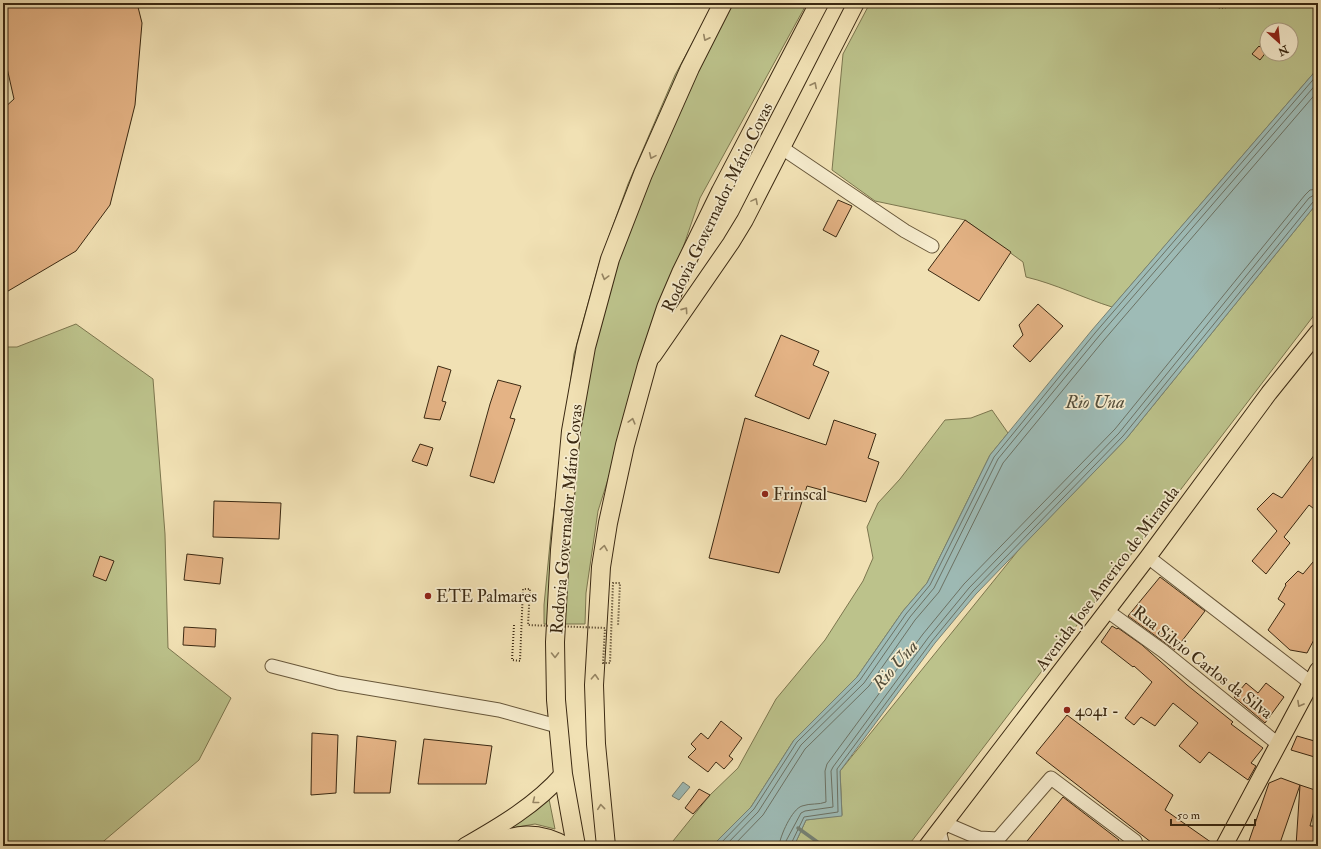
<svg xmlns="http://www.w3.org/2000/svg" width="1321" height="849" font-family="'IM FELL Double Pica',serif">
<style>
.green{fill:#bcc28b;stroke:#7c764e;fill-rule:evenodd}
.water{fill:#9ebbb6;stroke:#768174}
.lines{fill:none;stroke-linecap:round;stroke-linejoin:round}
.shore{stroke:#6c7264;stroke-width:1}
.stream{stroke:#768174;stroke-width:3.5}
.building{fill:#e4b385;stroke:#3b2912}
.minor-casing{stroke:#68573a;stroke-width:15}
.major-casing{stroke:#3b2912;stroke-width:18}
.highway-casing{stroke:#3b2912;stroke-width:20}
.path{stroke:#3b2912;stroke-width:2;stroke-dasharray:1 2;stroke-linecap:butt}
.minor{stroke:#f6ecce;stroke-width:13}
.major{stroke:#f1e1b4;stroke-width:16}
.highway{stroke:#f1e1b4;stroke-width:18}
.path-bridge{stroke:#3b2912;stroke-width:2;stroke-dasharray:1 2;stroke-linecap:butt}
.oneway{stroke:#968563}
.poi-dot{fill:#8f2418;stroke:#f6ecce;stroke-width:1.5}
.labels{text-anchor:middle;stroke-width:3.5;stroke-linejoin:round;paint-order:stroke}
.street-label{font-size:17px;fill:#3b2912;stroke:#f6ecce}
.poi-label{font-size:17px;fill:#3b2912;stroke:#f6ecce;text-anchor:start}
.water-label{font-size:18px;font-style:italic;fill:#544e3b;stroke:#f6ecce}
</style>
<rect width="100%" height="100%" fill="#f1e1b4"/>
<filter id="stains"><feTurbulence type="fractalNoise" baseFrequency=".005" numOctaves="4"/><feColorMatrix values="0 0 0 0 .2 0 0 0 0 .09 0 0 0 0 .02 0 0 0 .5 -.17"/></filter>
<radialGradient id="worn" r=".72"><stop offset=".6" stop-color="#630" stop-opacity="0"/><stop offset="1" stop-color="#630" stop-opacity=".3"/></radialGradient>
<g class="green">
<polygon points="714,3 807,3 700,198 673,277 646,339 621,438 598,511 586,593 585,624 544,624 544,605 551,533 574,354 599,264 628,184 675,75"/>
<path d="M870,3H1318V68L1112,307C1083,298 1056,284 1026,277L1023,262L965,220L875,201L832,170L843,54ZM1267,30H1291V54H1267Z"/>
<polygon points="1318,202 1318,310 908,846 794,846 806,820 842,815 840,771 1021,547 1126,439"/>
<polygon points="76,324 153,379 165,534 168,648 231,698 199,760 98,846 3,846 3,347 17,347"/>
<polygon points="992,410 1008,433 990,455 927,583 903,611 857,677 794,740 751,807 712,846 669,846 710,795 738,768 776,699 825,640 863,581 873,558 867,527 878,503 900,479 945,420 971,418"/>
<polygon points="548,794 555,829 535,824 517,827 497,833"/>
</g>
<g class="water">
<polygon points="1318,68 1318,202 1126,439 976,594 935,643 840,771 842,816 806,820 794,846 712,846 751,807 794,740 857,677 903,611 927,583 990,455 1092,330"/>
<polygon points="683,782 690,787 679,800 672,796"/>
</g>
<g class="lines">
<g class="shore">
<polyline points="718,846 754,809 797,742 860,680 906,614 930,585 994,457 1095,333 1318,74"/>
<polyline points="725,846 758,812 801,745 864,683 910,617 934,588 998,459 1099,336 1318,82"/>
<polyline points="733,846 763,815 805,749 869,686 915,620 939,592 1003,463 1104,340 1318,91"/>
<path d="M779,846C780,836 792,809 802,806C810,803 819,805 826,802L825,771L827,764L923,634L964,584L1115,429L1305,195L1310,190L1318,189"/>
<polyline points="785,846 786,841 801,813 805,811 833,807 831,771 833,767 928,638 969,588 1119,433 1309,198 1314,195 1318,195"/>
<polyline points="790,846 804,817 838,812 837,769 932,641 973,591 1123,436 1313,202 1318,200"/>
</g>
<polyline class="stream" points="798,828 823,846"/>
</g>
<g class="building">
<polygon points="3,3 137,3 142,23 135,105 110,205 76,251 3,294 3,109 14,99 5,59"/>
<polygon points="1267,43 1267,51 1260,60 1252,54 1259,46 1260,47"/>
<polygon points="838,200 852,206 836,237 823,230"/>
<polygon points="965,220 1011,252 979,301 928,270"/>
<polygon points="1038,304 1063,326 1030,362 1013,346 1023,335 1019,325"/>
<polygon points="781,335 819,351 813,365 829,372 809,419 755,396"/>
<polygon points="438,366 451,370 442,401 446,402 440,420 424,418"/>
<polygon points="498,380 521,386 510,418 515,419 494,483 470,476 490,404"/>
<polygon points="745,418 826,445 834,420 876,434 868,458 879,462 866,502 807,486 779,573 709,558"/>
<polygon points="420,444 433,448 427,466 412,461"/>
<polygon points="1318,450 1318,512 1309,505 1284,537 1290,543 1266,574 1252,561 1277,531 1257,509 1273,493 1282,498"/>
<polygon points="214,501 281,503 279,539 213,537"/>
<polygon points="187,554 223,558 220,584 184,580"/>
<polygon points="100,556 114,561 106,581 93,576"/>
<polygon points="1318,556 1318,632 1307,653 1290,650 1268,630 1285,604 1278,599 1286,585 1285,584 1298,571 1303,574"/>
<polygon points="1160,577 1205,611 1175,650 1128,616"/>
<polygon points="1112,626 1117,629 1118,628 1142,645 1187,685 1233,722 1231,724 1263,748 1251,763 1256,766 1248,780 1209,752 1200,763 1179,746 1198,723 1173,703 1155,726 1141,717 1134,725 1125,718 1152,682 1134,666 1133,667 1101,642"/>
<polygon points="184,627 216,629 215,647 183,645"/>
<polygon points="1246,683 1258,693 1266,683 1284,697 1265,723 1234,697"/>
<polygon points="1067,715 1173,795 1165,810 1215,845 1215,846 1156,846 1036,753"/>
<polygon points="721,721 742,738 729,756 733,759 724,769 716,762 708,772 688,757 696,749 691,744 701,733 708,739"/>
<polygon points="312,733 338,735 336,793 311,795"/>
<polygon points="357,736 396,741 390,793 354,793"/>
<polygon points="1297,736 1318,742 1318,758 1291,750"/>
<polygon points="424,739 492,746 486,784 418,784"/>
<polygon points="1281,778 1300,785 1279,846 1265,846 1249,841 1269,783"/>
<polygon points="1300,785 1318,791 1318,796 1310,826 1318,826 1318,846 1296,846"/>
<polygon points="699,789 710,795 693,814 685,808"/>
<polygon points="1063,797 1119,840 1115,846 1023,846"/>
</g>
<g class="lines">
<defs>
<g id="minor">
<polyline points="782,148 905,231 932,246"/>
<polyline points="1148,557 1311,683"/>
<polyline points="1106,610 1163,651 1278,744"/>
<polyline points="272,666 338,683 499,710 557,726"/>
<polyline points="944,823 979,838 998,839 1051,778 1135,841 1137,846"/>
<polyline points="939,830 943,846"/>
</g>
<g id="major">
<polyline points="653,356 731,243 745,220 856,3"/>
<path d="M465,846C500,826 536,805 563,774"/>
<path d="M480,846C515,835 533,827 567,846"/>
<polyline points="927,846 1148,557 1269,393 1318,332"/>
<polyline points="1224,846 1318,670"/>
</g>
<g id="highway">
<polyline points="576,846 563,774 556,700 555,642 560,550 571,431 586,347 610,259 643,174 690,68 723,3"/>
<polyline points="606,846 596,744 594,685 601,567 608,523 625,445 647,365 666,308 681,273 721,191 819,3"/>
</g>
</defs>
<use href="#minor" class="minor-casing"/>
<use href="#major" class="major-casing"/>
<use href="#highway" class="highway-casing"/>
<g class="path">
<polyline points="1215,3 1220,8 1259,3"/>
<polyline points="869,6 920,5 930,3"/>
</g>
<use href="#minor" class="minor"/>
<use href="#major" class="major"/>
<use href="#highway" class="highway"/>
<polyline class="path-bridge" points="514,625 512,660 520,661 523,589 530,589 528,625 605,628 603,663 610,663 613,583 620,583 618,626"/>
</g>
<defs><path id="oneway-chevron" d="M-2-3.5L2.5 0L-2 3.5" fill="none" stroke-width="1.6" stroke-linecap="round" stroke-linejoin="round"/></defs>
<g class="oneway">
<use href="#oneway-chevron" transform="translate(706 38) rotate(117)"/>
<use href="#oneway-chevron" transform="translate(814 85) rotate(-63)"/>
<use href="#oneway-chevron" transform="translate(652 156) rotate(114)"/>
<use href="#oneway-chevron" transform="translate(755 201) rotate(-62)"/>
<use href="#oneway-chevron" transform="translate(605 277) rotate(105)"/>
<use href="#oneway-chevron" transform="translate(685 310) rotate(-55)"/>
<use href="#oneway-chevron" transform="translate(632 421) rotate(-75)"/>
<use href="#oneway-chevron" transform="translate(604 548) rotate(-81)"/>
<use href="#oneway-chevron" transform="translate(555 655) rotate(89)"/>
<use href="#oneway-chevron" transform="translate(595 677) rotate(-87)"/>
<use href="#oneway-chevron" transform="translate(1300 704) rotate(119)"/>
<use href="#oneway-chevron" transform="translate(535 801) rotate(142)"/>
<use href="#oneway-chevron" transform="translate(601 807) rotate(-96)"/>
</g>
<g class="poi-dot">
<circle cx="765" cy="494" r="4"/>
<circle cx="428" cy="596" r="4"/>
<circle cx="1067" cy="710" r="4"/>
</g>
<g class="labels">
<g class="street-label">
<text transform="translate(717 207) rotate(-64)" y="6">Rodovia Governador Mário Covas</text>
<text transform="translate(566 519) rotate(-85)" y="6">Rodovia Governador Mário Covas</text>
<text transform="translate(1107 578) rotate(-53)" y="6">Avenida Jose Americo de Miranda</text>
<text transform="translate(1203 662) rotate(38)" y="6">Rua Silvio Carlos da Silva</text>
</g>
<g class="poi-label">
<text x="773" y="500">Frinscal</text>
<text x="436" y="602">ETE Palmares</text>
<text x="1075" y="716">4041 -</text>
</g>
<g class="water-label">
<text x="1095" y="408">Rio Una</text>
<text transform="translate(895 665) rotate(-49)" y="6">Rio Una</text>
</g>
</g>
<rect width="1321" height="849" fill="none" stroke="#f1e1b4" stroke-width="16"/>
<rect x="4" y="4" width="1313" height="841" fill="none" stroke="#3b2912" stroke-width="2"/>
<rect x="8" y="8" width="1305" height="833" fill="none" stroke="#3b2912"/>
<g transform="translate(1279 42) rotate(153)"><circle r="19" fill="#f6ecce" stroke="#ab9e83"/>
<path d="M0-3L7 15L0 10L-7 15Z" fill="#8f2418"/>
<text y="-6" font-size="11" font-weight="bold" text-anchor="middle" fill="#3b2912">N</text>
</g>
<path d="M1171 819v6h84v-6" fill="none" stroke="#3b2912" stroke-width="2"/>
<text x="1177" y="819" font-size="12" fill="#3b2912" stroke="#f6ecce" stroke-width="3" paint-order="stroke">50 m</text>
<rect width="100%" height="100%" filter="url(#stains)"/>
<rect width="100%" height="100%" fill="url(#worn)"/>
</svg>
